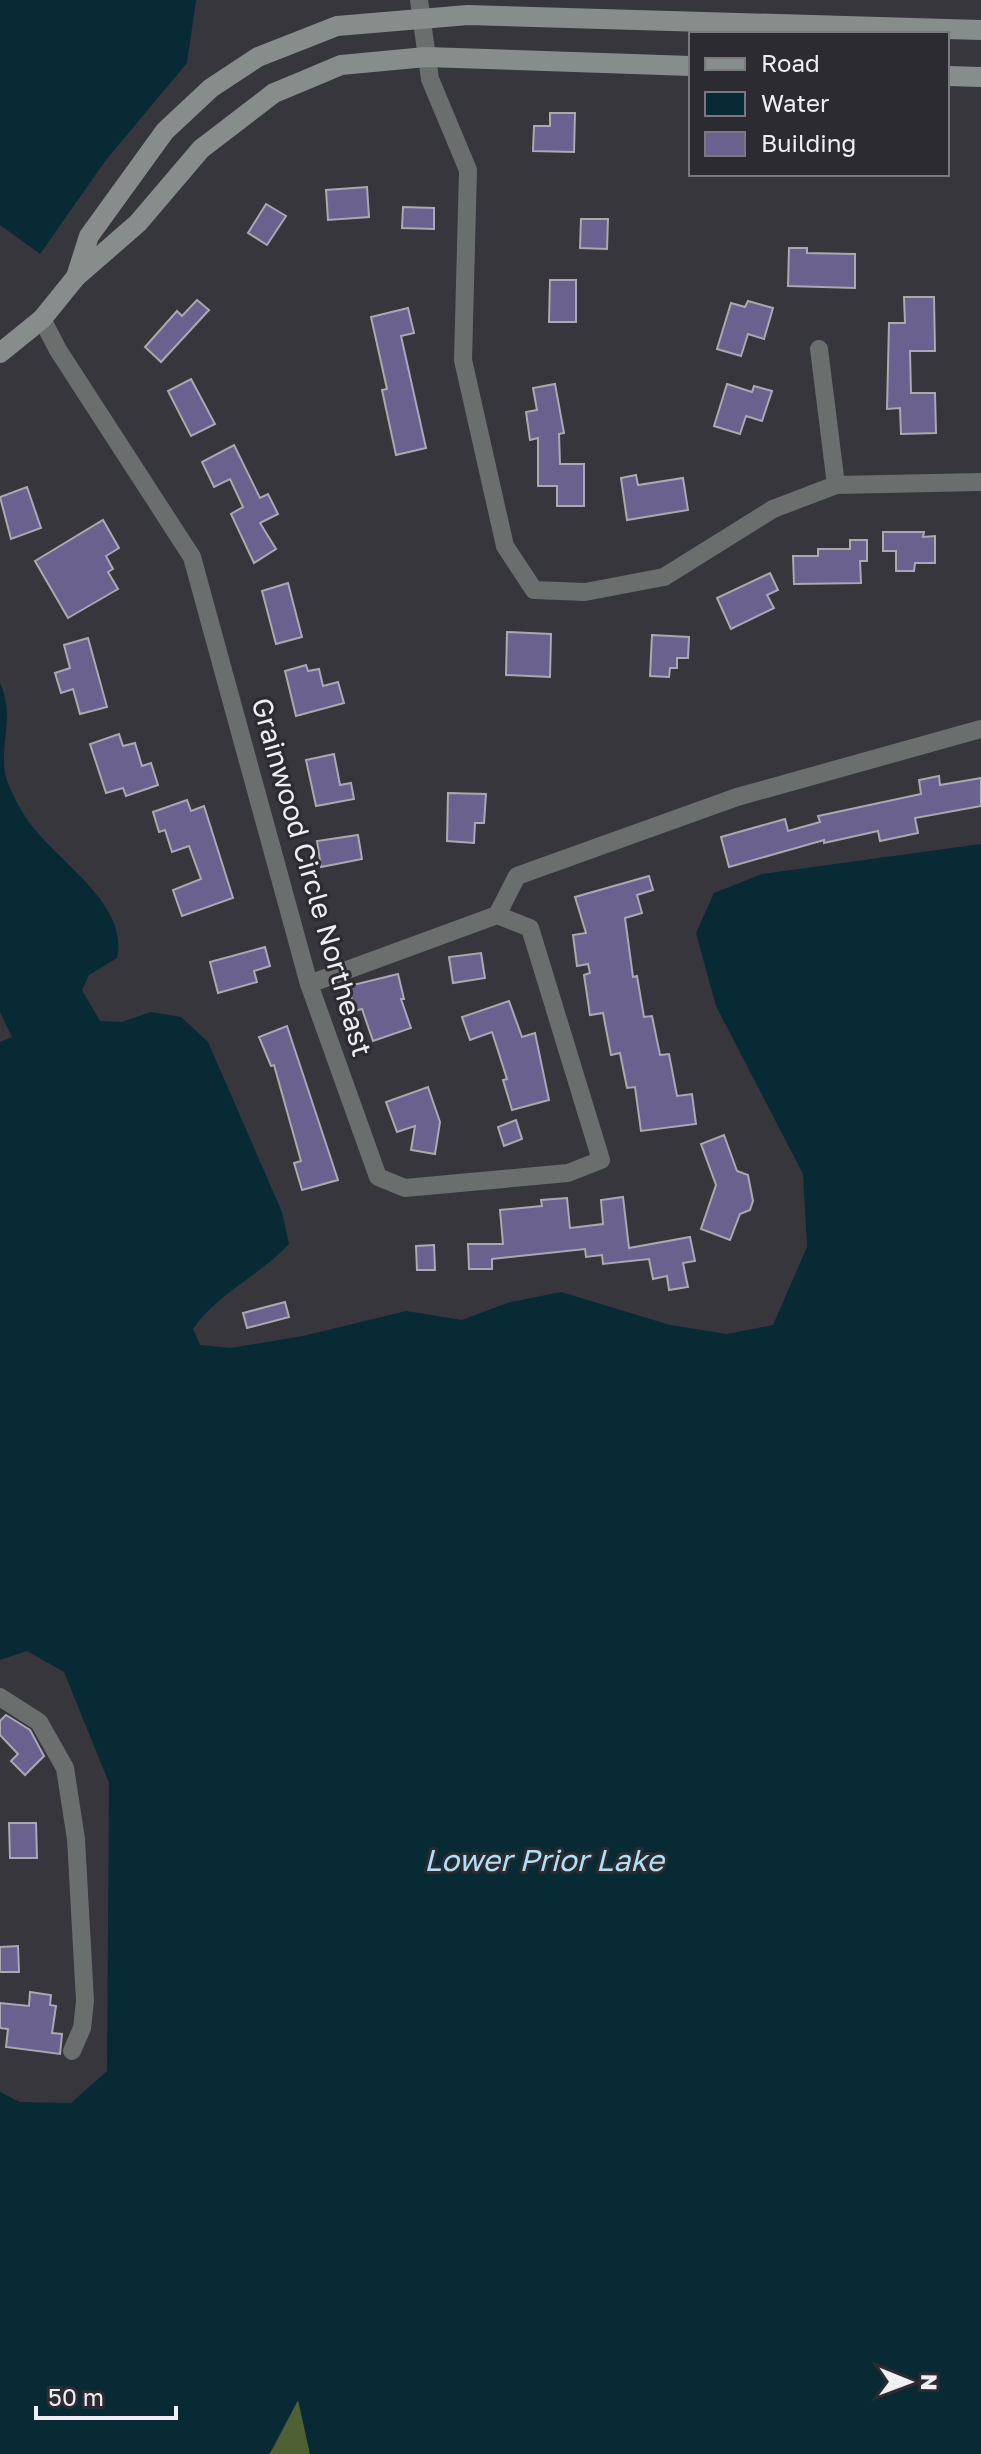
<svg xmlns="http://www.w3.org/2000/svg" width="981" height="2454" font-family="'Golos Text',sans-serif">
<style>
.green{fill:#4f6035}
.water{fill:#072a35}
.building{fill:#6a618f;stroke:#aaa8b1;stroke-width:2}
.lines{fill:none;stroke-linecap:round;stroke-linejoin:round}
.minor{stroke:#6a6e6d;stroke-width:18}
.secondary{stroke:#868d8b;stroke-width:20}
.labels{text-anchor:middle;stroke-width:6;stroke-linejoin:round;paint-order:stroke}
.street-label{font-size:28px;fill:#efeef3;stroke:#2d2b32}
.water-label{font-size:30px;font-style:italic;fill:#ade2f6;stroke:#2d2b32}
</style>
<rect width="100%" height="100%" fill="#37363c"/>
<polygon class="green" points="299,2398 310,2454 269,2454 274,2447"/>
<g class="water">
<polygon points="0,0 196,0 187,63 106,160 40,254 0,225"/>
<path d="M0,683C15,717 0,741 5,774C8,786 17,803 23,813C48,857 130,900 117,958L89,975L82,990L100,1021L122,1022L151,1012L181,1017L208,1042L282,1212L289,1244C259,1276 216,1295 193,1329L200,1345L231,1348L303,1336L406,1311L462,1320L507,1303L561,1292L670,1325L727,1334L773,1325L807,1247L803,1174L716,1006L696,933L714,893L762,874L981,844V2454H310L298,2400L269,2454H0V2092L20,2102L71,2103L107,2071L109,1783L64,1672L27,1651L0,1660V1042L12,1037L0,1012Z"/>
</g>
<g class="building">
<polygon points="550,113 575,113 574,152 533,151 534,126 550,126"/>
<polygon points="367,187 369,217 328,220 326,190"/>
<polygon points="266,204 286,216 267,245 248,233"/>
<polygon points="403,207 434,208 434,229 402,228"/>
<polygon points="581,219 608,219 607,249 580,248"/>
<polygon points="789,248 807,248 807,253 855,254 855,288 788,286"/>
<polygon points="550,280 576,280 576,322 549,322"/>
<polygon points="904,297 934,297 935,351 910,351 911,393 935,393 936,433 901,434 900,408 887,409 889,323 905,323"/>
<polygon points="197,300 209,310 161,362 145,347 177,311 182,316"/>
<polygon points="748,301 773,308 764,339 748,334 741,356 717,349 731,303 745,307"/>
<polygon points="408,308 414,333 401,336 426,448 396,455 382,390 387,389 371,317"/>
<polygon points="191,379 215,424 191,436 168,391"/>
<polygon points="555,384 564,433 559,434 560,464 584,464 584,506 557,506 557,486 538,486 538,438 530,440 526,412 537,410 533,388"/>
<polygon points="727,384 752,392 754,386 772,391 762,421 746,416 740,434 714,426"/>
<polygon points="234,445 260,498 268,494 278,514 260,523 276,549 254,563 231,514 243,507 230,479 214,487 202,462"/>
<polygon points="636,475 638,485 683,478 688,510 627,520 621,478"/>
<polygon points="27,487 41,528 11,539 0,497"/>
<polygon points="103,520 119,548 106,556 113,569 108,572 118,589 68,618 35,561"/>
<polygon points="883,532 924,532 923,537 935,536 935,563 915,563 914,571 896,571 896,551 883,551"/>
<polygon points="850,540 867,540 867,561 860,561 861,583 794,584 793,556 818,556 818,549 850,549"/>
<polygon points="770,573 778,590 767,595 774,608 731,629 717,598"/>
<polygon points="288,583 302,637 276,644 262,591"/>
<polygon points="507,632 551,634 550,677 506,675"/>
<polygon points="652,635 689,637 688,658 677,658 677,668 670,668 669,677 650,676"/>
<polygon points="88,638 107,707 80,714 73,689 61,693 55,673 70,668 64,645"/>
<polygon points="306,665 308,671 319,669 323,686 338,682 344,703 296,716 285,671"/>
<polygon points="119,734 123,746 135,743 142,766 151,763 158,785 126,796 123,788 106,793 90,744"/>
<polygon points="334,754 340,785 351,783 354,799 316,806 306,760"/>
<polygon points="939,776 940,785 981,778 981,806 915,818 918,833 880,841 878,831 824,843 824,840 729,867 721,837 785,819 788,831 820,822 818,816 921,794 919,780"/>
<polygon points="448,793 486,794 484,823 475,823 474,843 447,841"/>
<polygon points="187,800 191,811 204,806 233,898 182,916 173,890 201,879 189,846 172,852 165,830 159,832 153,812"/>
<polygon points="358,835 362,859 321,867 317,841"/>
<polygon points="649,876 653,890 637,895 642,913 625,918 633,977 637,976 644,1017 652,1016 660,1055 669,1054 677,1096 692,1094 696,1124 641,1131 635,1087 627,1088 620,1053 611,1055 603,1013 590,1015 584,975 590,973 588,964 577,966 573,935 586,933 575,897"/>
<polygon points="265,947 270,966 254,971 257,982 218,993 210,962"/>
<polygon points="481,953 485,978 453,983 449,957"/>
<polygon points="398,974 404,999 401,999 411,1028 373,1041 362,1009 354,1011 349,986"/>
<polygon points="509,1001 522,1037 535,1033 549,1100 512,1110 503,1080 507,1079 492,1032 470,1040 462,1017"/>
<polygon points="287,1026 338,1180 302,1190 294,1163 301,1161 274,1065 271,1066 259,1037"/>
<polygon points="428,1087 440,1122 435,1154 411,1150 415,1126 397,1132 386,1102"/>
<polygon points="516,1120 522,1139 504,1146 498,1127"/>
<polygon points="724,1135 737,1171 748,1175 753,1201 750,1210 740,1214 730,1240 701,1229 716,1185 701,1144"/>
<polygon points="623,1197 629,1248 690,1237 695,1261 683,1263 688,1287 669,1290 667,1276 653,1279 649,1259 603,1264 602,1255 586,1257 585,1249 492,1259 492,1269 469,1269 468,1244 503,1244 500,1210 542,1206 541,1200 567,1198 570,1228 603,1224 601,1200"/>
<polygon points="434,1245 435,1270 417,1270 416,1246"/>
<polygon points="285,1302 289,1317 247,1328 243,1313"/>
<polygon points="6,1715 30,1730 44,1756 25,1775 11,1761 18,1754 0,1735 0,1721"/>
<polygon points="9,1823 36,1823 37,1858 10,1858"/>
<polygon points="18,1946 19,1972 0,1972 0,1947"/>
<polygon points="30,1992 51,1995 50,2005 56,2006 52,2033 62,2034 60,2054 6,2047 8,2029 0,2028 0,2003 29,2006"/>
</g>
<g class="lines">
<g class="minor">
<polyline points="419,0 430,79 468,170 463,360 505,546 534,590 585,592 664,577 773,509 836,485 981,482"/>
<polyline points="42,319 58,350 192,557 309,984 378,1177 405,1188 568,1173 601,1160 530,928 497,915"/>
<polyline points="819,349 836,485"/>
<polyline points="309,984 497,915 517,876 737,797 981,729"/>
<polyline points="0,1697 39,1722 65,1768 76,1839 85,2001 82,2028 72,2051"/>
</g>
<g class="secondary">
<polyline points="947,76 981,77"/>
<polyline points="76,277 89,236 165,131 211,88 258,57 337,26 468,15 981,30"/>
<polyline points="0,353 42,319 76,277 138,223 201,149 274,93 303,81 341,65 426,57 691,66"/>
</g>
</g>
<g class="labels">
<g class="street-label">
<text transform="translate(312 877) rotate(74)" y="10">Grainwood Circle Northeast</text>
</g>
<g class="water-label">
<text x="544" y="1871">Lower Prior Lake</text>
</g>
</g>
<rect x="689" y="32" width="260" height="144" fill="#2d2b32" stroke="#7b797f" stroke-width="2"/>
<rect x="705" y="58" width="40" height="12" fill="#868d8b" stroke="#7b797f" stroke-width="2"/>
<text x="761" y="72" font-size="24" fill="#efeef3">Road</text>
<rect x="705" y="92" width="40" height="24" fill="#072a35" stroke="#7b797f" stroke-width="2"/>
<text x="761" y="112" font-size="24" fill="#efeef3">Water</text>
<rect x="705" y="132" width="40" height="24" fill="#6a618f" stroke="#7b797f" stroke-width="2"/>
<text x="761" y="152" font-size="24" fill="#efeef3">Building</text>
<g transform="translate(909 2382) rotate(91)" stroke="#2d2b32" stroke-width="6" paint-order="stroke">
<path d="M0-6L14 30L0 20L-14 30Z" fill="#efeef3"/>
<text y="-12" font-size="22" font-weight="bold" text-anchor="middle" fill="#efeef3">N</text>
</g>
<path d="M36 2406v12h140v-12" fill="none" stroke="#efeef3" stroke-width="4"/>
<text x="48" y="2406" font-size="24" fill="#efeef3" stroke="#2d2b32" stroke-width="6" paint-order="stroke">50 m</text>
</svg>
